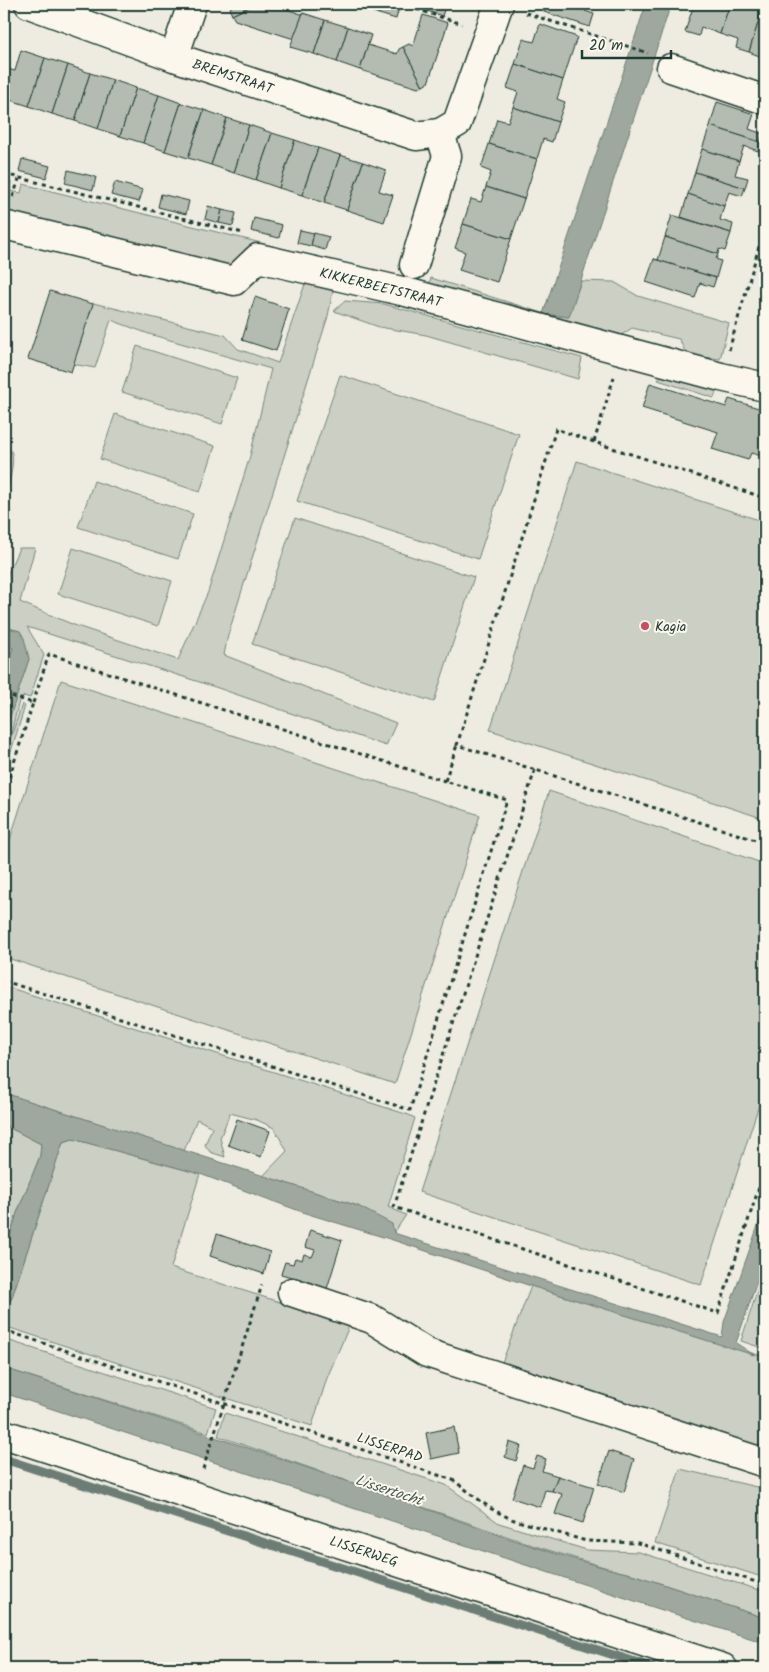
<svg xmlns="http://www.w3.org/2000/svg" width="769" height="1672" font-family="Kalam,sans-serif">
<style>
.green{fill:#cbcfc4;stroke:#75867c}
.water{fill:#9fa89f;stroke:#6c7d74}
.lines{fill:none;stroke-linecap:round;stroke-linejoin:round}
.stream{stroke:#6c7d74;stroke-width:9}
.building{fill:#b4bbb0;stroke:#1f3d34}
.minor-casing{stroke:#1f3d34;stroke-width:31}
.path{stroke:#1f3d34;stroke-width:3;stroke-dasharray:4 4;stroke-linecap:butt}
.minor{stroke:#fbf7ec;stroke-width:28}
.poi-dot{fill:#d1495b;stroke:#fbf7ec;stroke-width:2}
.labels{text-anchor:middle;stroke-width:4;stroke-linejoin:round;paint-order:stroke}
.street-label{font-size:14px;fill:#1f3d34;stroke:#fbf7ec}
.poi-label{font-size:14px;fill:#1f3d34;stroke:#fbf7ec;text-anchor:start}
.water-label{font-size:15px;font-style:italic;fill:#455d54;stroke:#fbf7ec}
</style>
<rect width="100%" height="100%" fill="#eeece1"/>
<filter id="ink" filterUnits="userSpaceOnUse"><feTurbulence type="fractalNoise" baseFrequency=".02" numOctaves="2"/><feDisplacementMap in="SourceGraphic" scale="10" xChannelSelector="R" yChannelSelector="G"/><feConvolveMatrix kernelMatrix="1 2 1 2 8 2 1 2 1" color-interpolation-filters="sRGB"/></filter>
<g filter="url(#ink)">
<g class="green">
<polygon points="4,179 11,181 10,191 21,193 23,184 354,266 230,267 4,214"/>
<polygon points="431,278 543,313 543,314 568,317 581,281 614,282 638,296 729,323 720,359 687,355 679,339 632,328 617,338 427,290"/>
<polygon points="305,284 333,291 328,316 228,635 224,655 396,723 386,746 215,687 27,627 44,655 30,698 24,696 19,701 8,746 22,704 25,706 4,774 4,734 29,659 20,631 4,627 4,595 8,573 19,548 35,548 20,602 74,625 178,660 208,592 250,456 271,369 149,334 111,320 95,368 72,364 93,303 225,335 238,349 278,363"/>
<polygon points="345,301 384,304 582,358 578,379 426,335 379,327 334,311"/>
<polygon points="137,346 237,378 222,424 122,392"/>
<polygon points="340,375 519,434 478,559 297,501"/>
<polygon points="661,376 717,390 714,398 658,380"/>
<polygon points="115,414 215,446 200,492 100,459"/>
<path d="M4,445C8,447 11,449 12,454C15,463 7,492 4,502Z"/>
<polygon points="577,461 765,522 765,819 490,730"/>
<polygon points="94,481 193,514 178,559 78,527"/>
<polygon points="295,518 474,577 434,702 252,644"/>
<polygon points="73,548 172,581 158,626 58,594"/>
<polygon points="4,644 13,648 4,678"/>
<polygon points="61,680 480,815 395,1084 4,957 4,858"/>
<polygon points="549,791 765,864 765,1086 701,1285 419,1192"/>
<polygon points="4,986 409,1115 415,1118 388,1207 406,1215 394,1233 358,1206 263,1176 287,1151 274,1128 257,1120 230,1113 220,1138 225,1157 210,1152 205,1145 212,1127 197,1119 184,1151 4,1093"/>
<polygon points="4,1125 41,1144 40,1156 17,1213 4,1256"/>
<polygon points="73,1139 200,1174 171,1268 350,1324 327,1378 312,1426 4,1326 4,1300 11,1300 63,1142"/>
<polygon points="765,1267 765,1349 741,1341"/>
<polygon points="531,1286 765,1357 765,1433 759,1451 501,1365"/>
<polygon points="4,1339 216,1408 208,1433 4,1368"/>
<polygon points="225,1413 446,1485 499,1523 587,1550 639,1552 765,1592 765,1618 635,1575 614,1570 535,1546 218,1436"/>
<polygon points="680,1469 765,1489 765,1578 655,1543"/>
</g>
<g class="water">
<polygon points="646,4 671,4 569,317 543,314"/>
<polygon points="4,627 20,631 24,638 29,659 4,734 4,678 13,648 4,644"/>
<polygon points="4,1093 358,1206 392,1224 394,1233 722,1337 724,1322 765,1206 765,1258 736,1343 754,1355 531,1286 396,1241 305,1213 200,1174 73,1139 63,1142 11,1300 4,1300 4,1256 17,1213 40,1156 41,1144 4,1125"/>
<path d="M4,1368C127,1408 250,1448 373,1490C459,1520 546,1555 635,1575L765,1618V1643L653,1607L4,1393Z"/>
</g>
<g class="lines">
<polyline class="stream" points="4,1459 654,1668"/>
</g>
<g class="building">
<polygon points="232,4 255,4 232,15 230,10"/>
<polygon points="255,4 272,4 301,14 303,13 294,39 235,20 232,15"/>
<polygon points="366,4 382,4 379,14 365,9"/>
<polygon points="382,4 399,8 396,19 379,14"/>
<polygon points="407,4 446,4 442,16"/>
<polygon points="547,4 588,4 585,11 594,14 590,27 544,12"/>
<polygon points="694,4 730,4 720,34 701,27 699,36 685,32"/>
<polygon points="730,4 764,4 749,52 736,48 738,40 720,34"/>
<polygon points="764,4 765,48 762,57 749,52"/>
<polygon points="303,13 325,20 314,54 290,47"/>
<polygon points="423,15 448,23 428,83 423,86 403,47 409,44 413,46"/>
<polygon points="325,20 348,27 337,62 314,54"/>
<polygon points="540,24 577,37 563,80 515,64 523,39 534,42"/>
<polygon points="348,27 371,35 360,70 337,62"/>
<polygon points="368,45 397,54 399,49 403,47 423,86 418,88 360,70"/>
<polygon points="21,50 45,58 29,106 4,98 4,68 15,71"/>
<polygon points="45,58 68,65 52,114 29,106"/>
<polygon points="515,64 563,80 557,99 565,102 558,122 513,107 518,92 507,88"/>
<polygon points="68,65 90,73 75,121 52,114"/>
<polygon points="90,73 113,80 98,129 75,121"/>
<polygon points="113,80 136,88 120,136 98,129"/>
<polygon points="136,88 159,95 143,143 120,136"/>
<polygon points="159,95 181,103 165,151 143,143"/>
<polygon points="717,102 754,114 749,129 763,134 760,142 710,126"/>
<polygon points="181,103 204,110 188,158 165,151"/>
<polygon points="513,107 558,122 552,142 543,139 537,159 489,144 497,119 508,122"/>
<polygon points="204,110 227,118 211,165 188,158"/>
<polygon points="227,118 249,125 234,173 211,165"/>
<polygon points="249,125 272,133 256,180 234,173"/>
<polygon points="710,126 760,142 758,151 744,146 739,161 702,149"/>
<polygon points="272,133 295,140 279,188 256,180"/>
<polygon points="295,140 318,148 302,195 279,188"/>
<polygon points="489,144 537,159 524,199 486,187 491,172 481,168"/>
<polygon points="318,148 340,155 324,203 302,195"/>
<polygon points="702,149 739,161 735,175 748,178 745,188 695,172"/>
<polygon points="340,155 363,162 347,210 324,203"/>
<polygon points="22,159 50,166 46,178 19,171"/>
<polygon points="363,162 386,170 379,191 393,195 384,222 347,210"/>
<polygon points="68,170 96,177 93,190 65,183"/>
<polygon points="695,172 745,188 742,196 729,192 724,206 688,194"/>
<polygon points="115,182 143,190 139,202 111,195"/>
<polygon points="486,187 524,199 511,239 463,224 471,199 481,202"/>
<polygon points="161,194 189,201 186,214 158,207"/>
<polygon points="688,194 724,206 720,220 733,224 731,233 681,217"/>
<polygon points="208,206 222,210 219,223 205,219"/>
<polygon points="222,210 236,213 233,226 219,223"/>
<polygon points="672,215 731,233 725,251 719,249 718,254 665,237"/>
<polygon points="254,218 282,225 279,238 251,231"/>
<polygon points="463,224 511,239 497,282 459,270 465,252 455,248"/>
<polygon points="300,230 314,233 311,246 297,243"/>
<polygon points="314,233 329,237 325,250 311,246"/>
<polygon points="665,237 718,254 716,259 721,261 716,278 654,259 658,260"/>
<polygon points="654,259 716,278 713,287 700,283 695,298 646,282"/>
<polygon points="50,291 93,304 71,372 28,359"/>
<polygon points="255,297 289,309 276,351 242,340"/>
<polygon points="650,383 726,407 729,399 765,410 765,457 751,453 748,460 712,449 718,432 642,408"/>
<polygon points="237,1119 270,1131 261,1157 228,1145"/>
<polygon points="310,1230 342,1240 326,1292 294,1281 295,1278 281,1274 285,1262 293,1264 295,1258 302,1260 304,1254 312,1257 315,1250 305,1247"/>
<polygon points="217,1234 270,1252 264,1274 210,1256"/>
<polygon points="454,1427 459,1453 431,1459 426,1433"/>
<polygon points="509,1442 521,1446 516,1461 505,1457"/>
<polygon points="609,1451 634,1459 624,1492 598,1484"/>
<polygon points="537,1456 546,1459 542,1471 558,1476 552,1491 545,1490 540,1507 512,1498 523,1465 533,1468"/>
<polygon points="558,1476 594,1487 583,1523 555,1514 562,1494 552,1491"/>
</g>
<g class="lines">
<defs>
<g id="minor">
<polyline points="29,4 174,57 416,136 440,133"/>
<polyline points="174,57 192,4"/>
<polyline points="671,68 765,100"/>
<polyline points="4,225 234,281 258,258 406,292 721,377 765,387"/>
<polyline points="414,265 447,156 440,133 457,123 499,4"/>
<polyline points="292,1292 372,1319 427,1353 765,1463"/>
<polyline points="4,1434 723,1668"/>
</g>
</defs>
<use href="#minor" class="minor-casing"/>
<g class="path">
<polyline points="401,4 462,24"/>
<polyline points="526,13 648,53"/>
<polyline points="4,174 243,233"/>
<polyline points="13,197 19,179"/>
<polyline points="729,350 765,226"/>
<polyline points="614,377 594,442 765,498"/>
<polyline points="594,442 556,429 457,745 765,843"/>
<polyline points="4,694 33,703 4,794"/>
<polyline points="33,703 49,654 445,781"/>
<polyline points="535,770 394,1207 718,1313 765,1169"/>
<polyline points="4,981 410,1110 507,800 445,781 457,745"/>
<polyline points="765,1307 763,1321 765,1322"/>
<polyline points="4,1330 453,1480 490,1508 511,1519 586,1541 638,1543 765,1585"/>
<polyline points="203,1469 262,1285"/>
</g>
<use href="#minor" class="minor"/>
</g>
</g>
<circle class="poi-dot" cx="645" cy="626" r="5"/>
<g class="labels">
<g class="street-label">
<text transform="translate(233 76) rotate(18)" y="5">BREMSTRAAT</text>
<text transform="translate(381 287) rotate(14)" y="5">KIKKERBEETSTRAAT</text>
<text transform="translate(390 1447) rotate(18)" y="5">LISSERPAD</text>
<text transform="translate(364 1551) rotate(18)" y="5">LISSERWEG</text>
</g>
<g class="poi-label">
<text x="655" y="631">Kagia</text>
</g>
<g class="water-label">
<text transform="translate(389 1490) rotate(18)" y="5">Lissertocht</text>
</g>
</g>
<rect width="769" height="1672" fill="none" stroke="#fbf7ec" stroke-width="20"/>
<rect x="10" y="10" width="749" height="1652" fill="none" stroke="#1f3d34" stroke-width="2" filter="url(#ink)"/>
<path d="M582 50v8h89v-8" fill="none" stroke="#1f3d34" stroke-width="2.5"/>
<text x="589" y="50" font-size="15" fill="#1f3d34" stroke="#fbf7ec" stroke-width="4" paint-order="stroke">20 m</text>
</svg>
